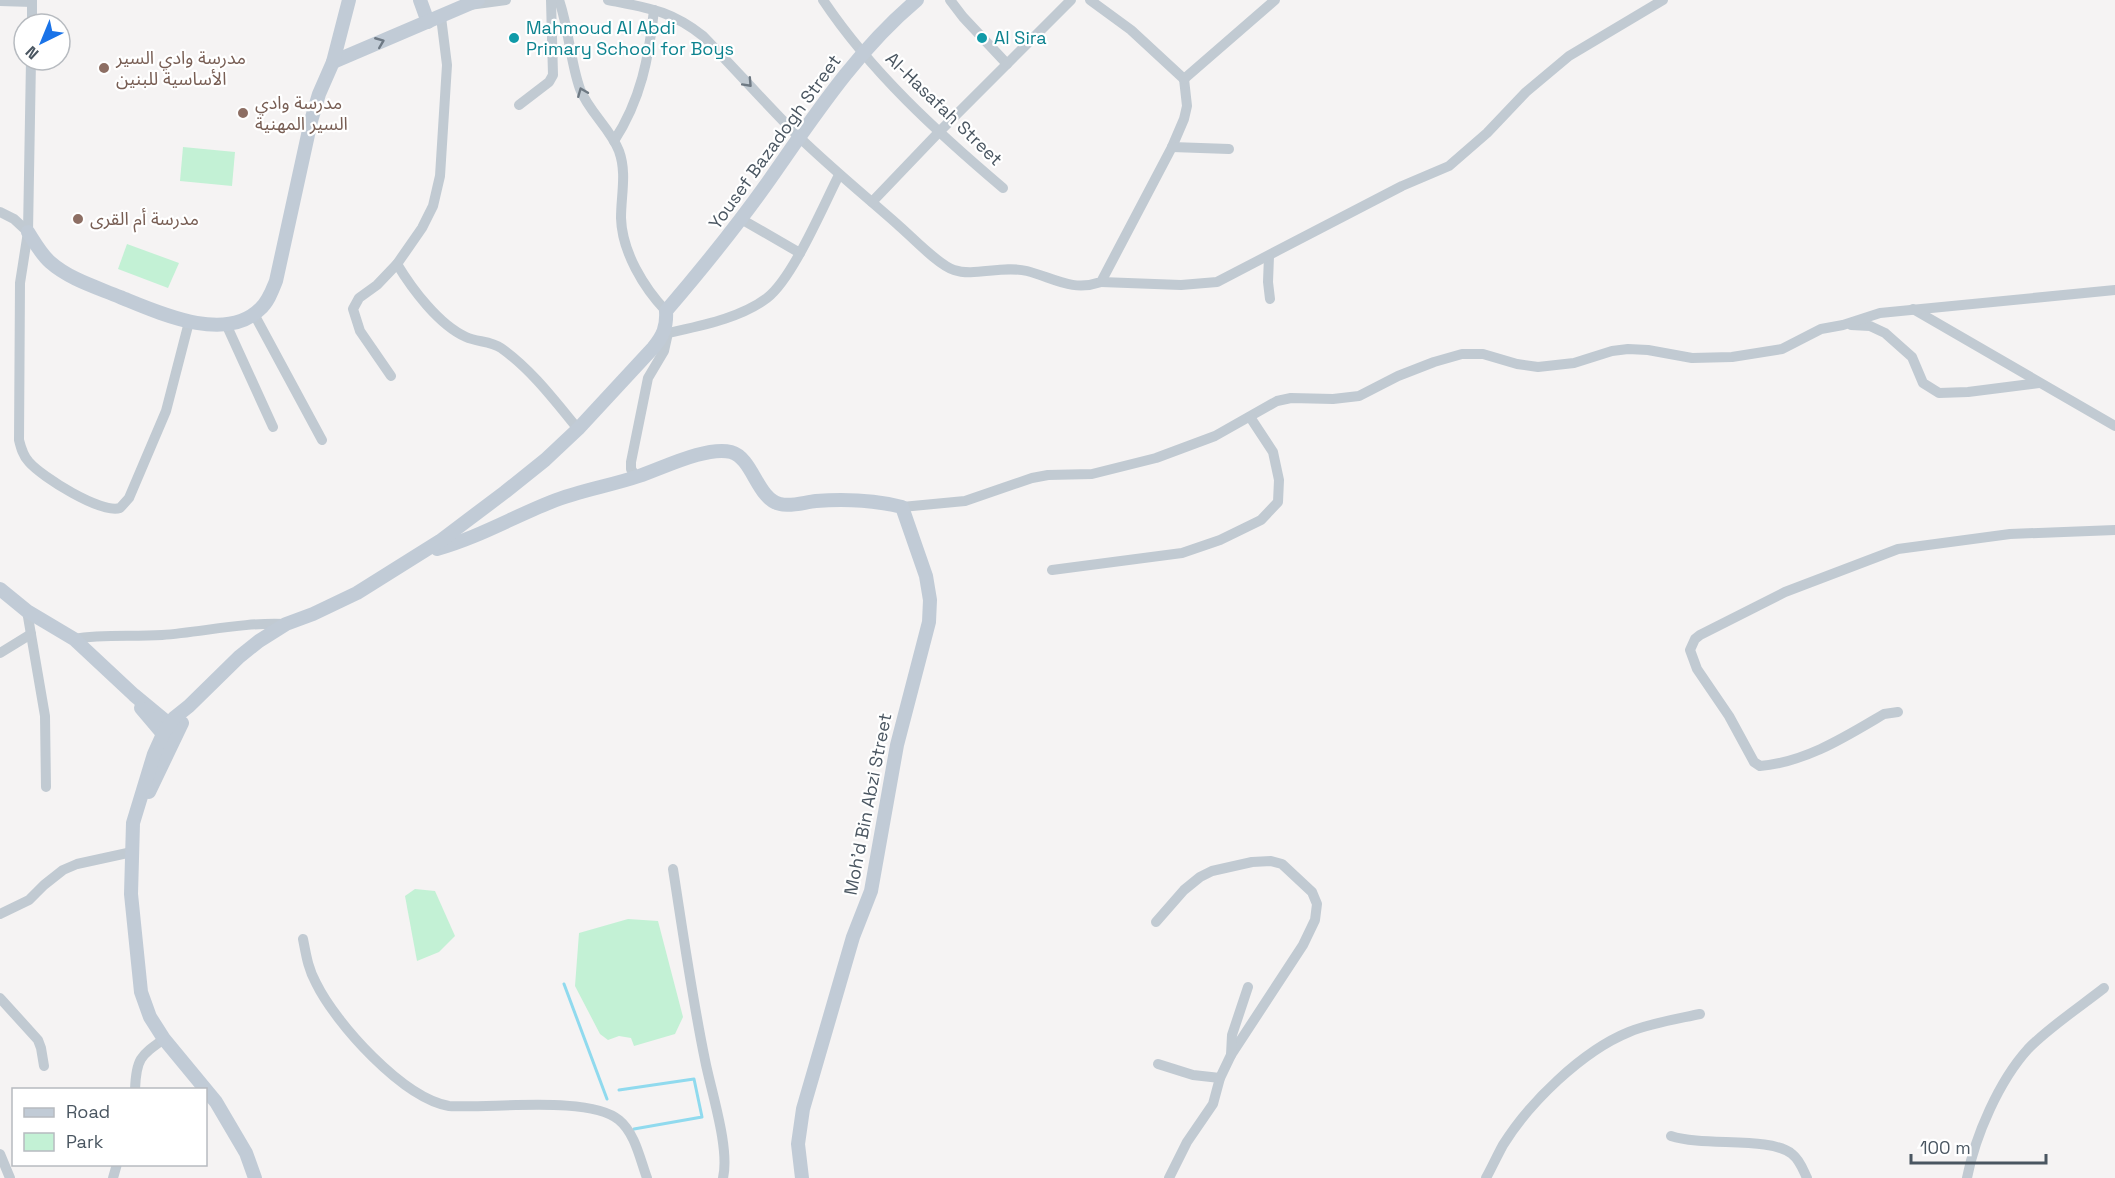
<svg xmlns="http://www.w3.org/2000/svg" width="2115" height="1178" font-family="'Space Grotesk','Noto Sans Arabic',sans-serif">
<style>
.green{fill:#c3f1d5}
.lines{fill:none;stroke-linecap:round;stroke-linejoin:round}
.stream{stroke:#90daee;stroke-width:3}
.street{stroke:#c1cad2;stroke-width:10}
.secondary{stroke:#c1cbd6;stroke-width:14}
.oneway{stroke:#6e7984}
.oneway2{stroke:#6e7983}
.culture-dot{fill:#0f9aa8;stroke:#fff;stroke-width:2}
.education-dot{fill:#8d6e63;stroke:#fff;stroke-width:2}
.labels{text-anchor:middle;stroke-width:4.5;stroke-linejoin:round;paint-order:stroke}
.culture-label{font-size:18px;fill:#0d838f;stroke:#fff;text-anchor:start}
.education-label{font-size:18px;fill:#785e54;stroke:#fff;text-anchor:start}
.street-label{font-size:18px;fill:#4a5661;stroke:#fff}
</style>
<rect width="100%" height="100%" fill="#f5f3f3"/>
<g class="green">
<polygon points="183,147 235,152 232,186 180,181"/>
<polygon points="127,244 179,263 168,288 118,269"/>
<polygon points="415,889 435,891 455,936 439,952 417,961 405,896"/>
<polygon points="628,919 658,921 683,1017 675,1034 634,1046 631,1038 619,1036 608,1040 600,1034 575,986 579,933"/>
</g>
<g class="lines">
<g class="stream">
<polyline points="564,984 607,1099"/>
<polyline points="619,1090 694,1079 702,1117 634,1129"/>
</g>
<g class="street">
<path d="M559,0C569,29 570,61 580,89C589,112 610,128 619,151C627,173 621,195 621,218C622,252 644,288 666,311"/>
<path d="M608,0C648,8 670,10 703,36C735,69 766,104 798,136C830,167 864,195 897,224C911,236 938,265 954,270C974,277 1002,265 1027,271C1054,278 1072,292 1101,282L1172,147L1184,119L1187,106L1184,79"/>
<path d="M823,0C871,72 937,132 1003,188"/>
<polyline points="950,0 963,17 1007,64"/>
<polyline points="1090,0 1131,30 1184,79"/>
<polyline points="0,1 32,2"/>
<polyline points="469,5 506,0"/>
<polyline points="32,24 32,0"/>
<path d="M31,60L28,232L20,283L19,440C21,448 23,456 29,462C42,477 101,514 120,508L129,498L166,411L189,322"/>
<polyline points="1184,79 1275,0"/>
<polyline points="519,105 549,82 553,75 551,0"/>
<path d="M614,141C641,100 649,57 654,10"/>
<polyline points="1172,147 1229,149"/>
<polyline points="872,202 939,132 1071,0"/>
<polyline points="0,212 14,219 28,232"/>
<polyline points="741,219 800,253"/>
<polyline points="1269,256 1268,282 1270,299"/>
<path d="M397,264C412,289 439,325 466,337C477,342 491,341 501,348C531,369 555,401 578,429"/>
<polyline points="1101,282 1181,285 1217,282 1402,186 1449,166 1487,133 1526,92 1569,56 1663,0"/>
<polyline points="1913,309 2115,426"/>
<polyline points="254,314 322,440"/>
<polyline points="226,324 273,427"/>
<polyline points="1851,325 1870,326 1885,333 1912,357 1923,383 1939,393 1968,392 2039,383"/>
<path d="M664,334C698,326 739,319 767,298C793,278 823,206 839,175"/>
<polyline points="391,376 360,331 353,309 359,298 377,285 397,264 422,228 433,206 440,176 447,65 441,17"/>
<polyline points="636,477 631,469 631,462 648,378 664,351 668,333"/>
<polyline points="902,507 965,501 1032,478 1048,475 1092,474 1156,458 1215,436 1277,401 1291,398 1333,399 1359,396 1398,376 1434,362 1462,354 1483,354 1517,364 1538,367 1574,363 1612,351 1628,349 1648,350 1692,358 1732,357 1782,349 1821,329 1843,325 1880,313 2115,290"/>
<polyline points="1052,570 1182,553 1220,540 1261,520 1278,502 1279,480 1273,452 1250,417"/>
<polyline points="27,611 45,716 46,787"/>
<path d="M74,639C103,634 132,637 162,635C203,632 243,622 286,624"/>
<polyline points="0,653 31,634"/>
<path d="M1898,712L1884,714C1845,737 1806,762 1760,766L1754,762L1729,716L1697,669L1690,650L1695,639L1700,635L1785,592L1898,549L2010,534L2115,530"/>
<path d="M673,869C683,933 692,997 705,1060C711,1091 730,1148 723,1178"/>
<polyline points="0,914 29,900 44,885 63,870 77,864 132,852"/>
<polyline points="1156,922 1184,890 1200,877 1212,871 1252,862 1271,861 1282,864 1312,892 1317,904 1315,920 1303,945 1231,1055 1220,1078 1213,1104 1187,1142 1169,1178"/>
<path d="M303,939C306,954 308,969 316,983C336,1024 403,1098 449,1106C489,1109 589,1095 619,1120C635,1133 640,1159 647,1178"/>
<polyline points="0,998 38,1040 41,1048 44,1066"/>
<polyline points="1231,1055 1232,1035 1248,987"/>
<polyline points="1158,1064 1193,1075 1220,1078"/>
<path d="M135,1090C136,1059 140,1056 164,1039"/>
<path d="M1671,1136C1704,1147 1770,1136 1792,1154C1800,1160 1803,1170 1807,1178"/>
<polyline points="0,1154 10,1178"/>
<polyline points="113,1178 117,1164"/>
<path d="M1486,1178C1492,1167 1497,1156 1503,1145C1529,1103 1582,1051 1629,1032C1651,1023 1677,1019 1700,1014"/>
<path d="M1967,1178C1975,1136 1999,1081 2028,1049C2047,1029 2081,1006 2104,988"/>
</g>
<g class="secondary">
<polyline points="420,0 428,22"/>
<polyline points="333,62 478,0"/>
<path d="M28,232C35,243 41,254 50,262C69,279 96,287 120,297C157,312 225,344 260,309C268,302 272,291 276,281L311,121L319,94L333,62L349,0"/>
<path d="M437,549C477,538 513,517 551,502C580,490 610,486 639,476C663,468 706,446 731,452C753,458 757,499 780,504C791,507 805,502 816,501C845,499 874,500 902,507L926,576L930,600L929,622L897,745L871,891L853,937L803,1109L798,1144L802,1178"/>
<polyline points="0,589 27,611 74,639 134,695 169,724 178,729"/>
<polyline points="141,708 163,734 171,739"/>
<polyline points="149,792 182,723"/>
<path d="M255,1178L246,1153L216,1102L164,1039L150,1017L141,992L131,894L133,823L154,754L163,734L174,718L189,706L239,657L259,641L286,624L313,614L357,593L440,541L505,492L545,460L578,429L653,348C663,336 667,327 666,311C702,269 736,227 768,182C813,118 856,51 917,0"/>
</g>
</g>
<defs><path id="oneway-chevron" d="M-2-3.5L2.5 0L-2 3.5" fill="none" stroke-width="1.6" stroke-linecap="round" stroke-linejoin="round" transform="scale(1.5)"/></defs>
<use class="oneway" href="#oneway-chevron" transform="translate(380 42) rotate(-22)"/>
<g class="oneway2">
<use href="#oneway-chevron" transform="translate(748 83) rotate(47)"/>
<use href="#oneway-chevron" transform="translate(582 92) rotate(-112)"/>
</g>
<g class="culture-dot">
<circle cx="514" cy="38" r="6"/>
<circle cx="982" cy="38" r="6"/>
</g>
<g class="education-dot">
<circle cx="104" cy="68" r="6"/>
<circle cx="243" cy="113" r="6"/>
<circle cx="78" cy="219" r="6"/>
</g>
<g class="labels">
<g class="culture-label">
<text x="526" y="34">Mahmoud Al Abdi<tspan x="526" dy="21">Primary School for Boys</tspan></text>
<text x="994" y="44">Al Sira</text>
</g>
<g class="education-label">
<text x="116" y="64">مدرسة وادي السير<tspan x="116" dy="21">الأساسية للبنين</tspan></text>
<text x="255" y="109">مدرسة وادي<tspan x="255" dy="21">السير المهنية</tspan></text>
<text x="90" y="225">مدرسة أم القرى</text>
</g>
<g class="street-label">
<text transform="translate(944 109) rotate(44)" y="6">Al-Hasafah Street</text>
<text transform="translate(775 142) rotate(-54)" y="6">Yousef Bazadogh Street</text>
<text transform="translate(868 804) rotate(-79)" y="6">Moh’d Bin Abzi Street</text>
</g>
</g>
<rect x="12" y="1088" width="195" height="78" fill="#ffffff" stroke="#b7bbc0" stroke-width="1.5"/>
<rect x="24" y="1108" width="30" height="9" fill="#c1cbd6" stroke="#b7bbc0" stroke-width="1.5"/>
<text x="66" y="1118" font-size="18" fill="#4a5661">Road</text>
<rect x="24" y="1133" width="30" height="18" fill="#c3f1d5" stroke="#b7bbc0" stroke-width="1.5"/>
<text x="66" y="1148" font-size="18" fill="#4a5661">Park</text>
<g transform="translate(42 42) rotate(223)"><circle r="28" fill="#ffffff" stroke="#b7bbc0" stroke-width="1.5"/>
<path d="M0-4.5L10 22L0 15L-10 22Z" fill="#1a73e8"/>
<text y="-9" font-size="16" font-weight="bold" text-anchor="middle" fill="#4a5661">N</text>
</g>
<path d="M1911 1154v9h135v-9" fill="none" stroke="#4a5661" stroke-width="3"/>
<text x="1920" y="1154" font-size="18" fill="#4a5661" stroke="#ffffff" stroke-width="4.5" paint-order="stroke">100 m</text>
</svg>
